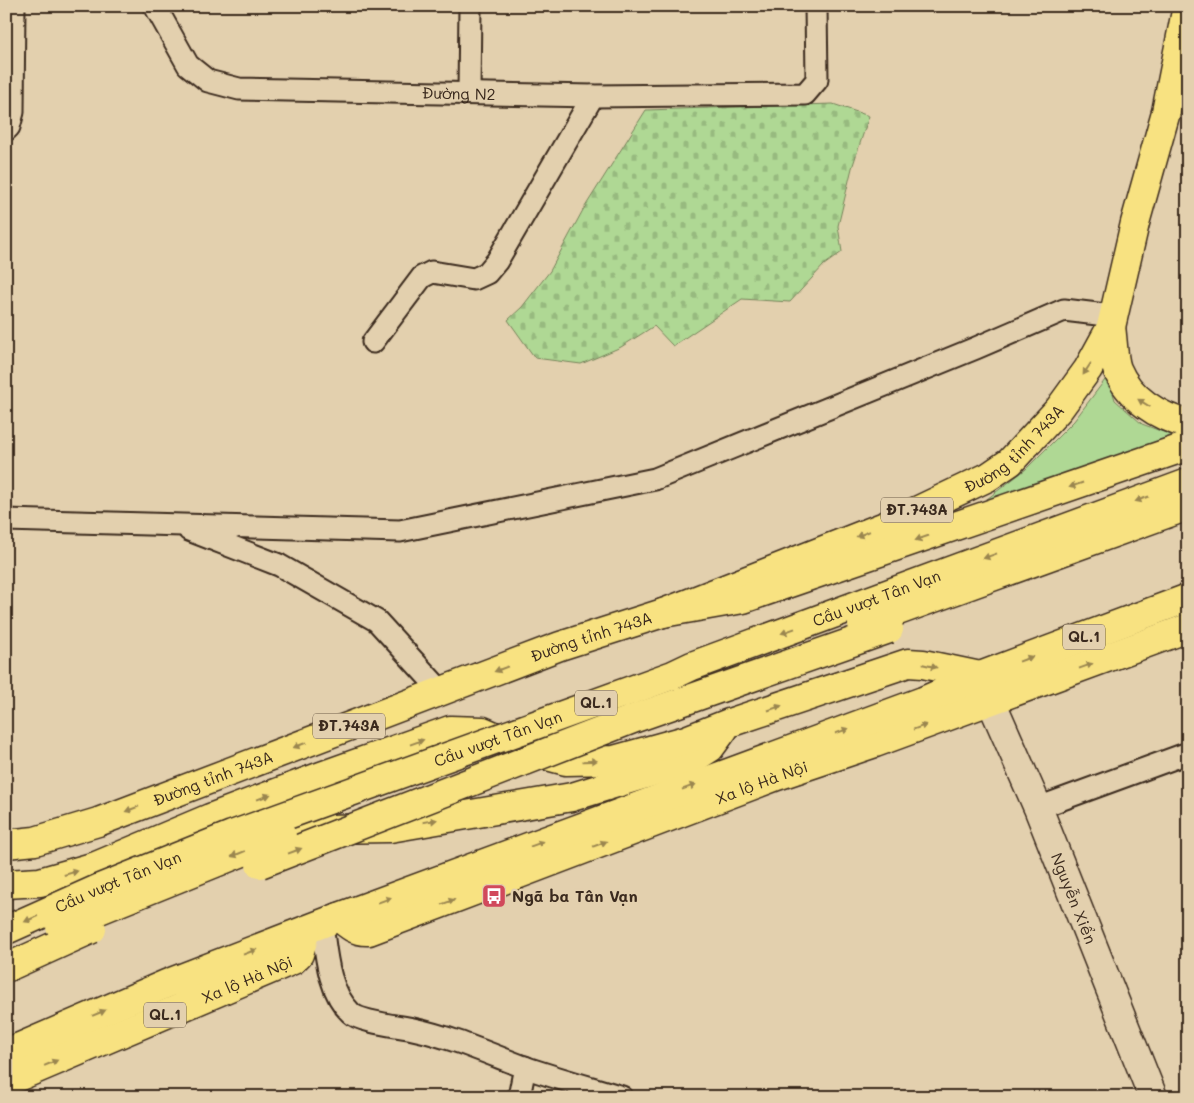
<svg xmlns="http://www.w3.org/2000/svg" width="1194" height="1103" font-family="Mali,sans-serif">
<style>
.grass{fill:#afd894;stroke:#758159}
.cemetery{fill:url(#cemetery-stones);stroke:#758159}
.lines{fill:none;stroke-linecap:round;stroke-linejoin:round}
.lane-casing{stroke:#3b2a1e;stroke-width:14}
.street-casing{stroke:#3b2a1e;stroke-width:25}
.secondary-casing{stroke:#3b2a1e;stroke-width:31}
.primary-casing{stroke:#3b2a1e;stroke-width:31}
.highway-casing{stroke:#3b2a1e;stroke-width:31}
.lane{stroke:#e3d0ae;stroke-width:10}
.street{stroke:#e3d0ae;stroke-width:21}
.secondary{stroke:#e3d0ae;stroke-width:28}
.primary{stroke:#f8e281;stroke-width:28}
.highway{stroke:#f8e281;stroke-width:28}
.highway-bridge-casing{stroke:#3b2a1e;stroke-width:31;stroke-linecap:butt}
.highway-bridge{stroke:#f8e281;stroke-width:28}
.oneway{fill:#9a8650}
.labels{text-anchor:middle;stroke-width:5;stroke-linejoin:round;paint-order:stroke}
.shield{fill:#e3d0ae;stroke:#6d5c49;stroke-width:1}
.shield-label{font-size:15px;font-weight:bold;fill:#3b2a1e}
.street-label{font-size:16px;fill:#3b2a1e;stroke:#e3d0ae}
.poi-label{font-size:16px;font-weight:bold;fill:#3b2a1e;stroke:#e3d0ae;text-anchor:start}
</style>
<defs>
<pattern id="cemetery-stones" width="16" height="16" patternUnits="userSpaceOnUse" patternTransform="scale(1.25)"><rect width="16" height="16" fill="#afd894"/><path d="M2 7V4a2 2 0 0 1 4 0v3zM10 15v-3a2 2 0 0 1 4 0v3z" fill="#97ba7f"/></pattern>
</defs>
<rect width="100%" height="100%" fill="#e3d0ae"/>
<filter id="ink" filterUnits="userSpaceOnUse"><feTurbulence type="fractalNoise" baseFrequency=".02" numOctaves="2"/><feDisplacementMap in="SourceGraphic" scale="10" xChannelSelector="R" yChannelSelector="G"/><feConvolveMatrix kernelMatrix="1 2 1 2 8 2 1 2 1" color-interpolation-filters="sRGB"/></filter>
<g filter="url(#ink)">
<polygon class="grass" points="1108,376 1115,400 1142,424 1174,436 974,509 1026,469 1074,421"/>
<polygon class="cemetery" points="833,104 869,116 852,168 838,226 842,252 824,265 790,302 742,299 673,346 654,326 621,347 581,364 535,358 508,320 522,307 550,271 583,210 646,110"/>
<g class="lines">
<defs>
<polyline id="lane" points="1181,756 1188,769"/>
<g id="street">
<path id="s1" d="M155,6L188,65L208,81L239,89L593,96L805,94L817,80L816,6"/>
<polyline points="469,93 470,6"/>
<polyline points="6,130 9,127 13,112 14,6"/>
<polyline points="373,342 422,277 432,272 474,279 487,273 497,261 593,96"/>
<polyline points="6,520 400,531 655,479 976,348 1064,310 1114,316"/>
<polyline points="189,530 279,565 377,621 441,691"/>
<polyline points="1038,808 1188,753"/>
<path d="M322,924C326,954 328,991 351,1013C360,1022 399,1026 413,1029C451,1037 487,1053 524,1067C556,1078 589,1087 622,1097"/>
<polyline points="519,1097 525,1067"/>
</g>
<g id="secondary">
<path id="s2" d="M991,701L1038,808L1153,1097"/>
</g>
<g id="primary">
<path d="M1111,327C1113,339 1113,359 1117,369C1129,398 1158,417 1188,424"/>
<polyline points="256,830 390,828 572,797 691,760 710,748 724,729"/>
<path id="s3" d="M6,844L35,841L98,822L560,646L663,613L689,603L885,526L988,477L1010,462L1059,409L1088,369L1111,327L1135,223L1166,112L1187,6"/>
<polyline points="6,884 40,882 96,866 210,818 321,776 450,730 483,731 532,752 566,761 614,760 686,740 729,723 908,663 923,664 980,676"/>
</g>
<g id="highway">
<polyline points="663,613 743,599 1188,446"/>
<path id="s4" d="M339,917C348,925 356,932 369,931L777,776L875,743L1188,628"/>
<polyline points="6,1053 166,984 339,917 923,701 980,676 1188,598"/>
<path id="s5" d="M6,1082L293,960L299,954L306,930"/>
</g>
</defs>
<use href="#lane" class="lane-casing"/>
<use href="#street" class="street-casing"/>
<use href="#secondary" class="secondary-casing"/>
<use href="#primary" class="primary-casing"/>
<use href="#highway" class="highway-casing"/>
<use href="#lane" class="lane"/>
<use href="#street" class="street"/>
<use href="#secondary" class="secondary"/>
<use href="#primary" class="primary"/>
<use href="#highway" class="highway"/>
<defs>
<g id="highway-bridge">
<polyline points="862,624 1188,506"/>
<polyline points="260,864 638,717 889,629"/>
<polyline points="60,926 282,836"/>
<path id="s6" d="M6,930L100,888L232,835L673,675L692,666L1188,483"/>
<polyline points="6,968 92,929"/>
</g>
</defs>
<use href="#highway-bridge" class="highway-bridge-casing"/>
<use href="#highway-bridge" class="highway-bridge"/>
</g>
<defs><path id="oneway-solid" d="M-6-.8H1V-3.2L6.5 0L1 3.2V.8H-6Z" transform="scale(1.25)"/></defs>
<g class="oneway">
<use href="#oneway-solid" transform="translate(1087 369) rotate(123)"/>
<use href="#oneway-solid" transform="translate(1144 403) rotate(-148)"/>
<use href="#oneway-solid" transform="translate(1076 485) rotate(161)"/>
<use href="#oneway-solid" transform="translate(1142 499) rotate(160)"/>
<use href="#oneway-solid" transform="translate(863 534) rotate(158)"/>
<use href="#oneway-solid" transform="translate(922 538) rotate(161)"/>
<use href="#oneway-solid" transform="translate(990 556) rotate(160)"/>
<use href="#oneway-solid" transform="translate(788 631) rotate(160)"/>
<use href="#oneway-solid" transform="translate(1026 659) rotate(-21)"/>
<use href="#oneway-solid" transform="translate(930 666) rotate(14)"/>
<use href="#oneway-solid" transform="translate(1086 666) rotate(-20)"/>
<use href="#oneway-solid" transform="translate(501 669) rotate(159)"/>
<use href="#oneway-solid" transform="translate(775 708) rotate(-19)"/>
<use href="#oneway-solid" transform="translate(920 727) rotate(-20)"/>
<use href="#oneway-solid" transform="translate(842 731) rotate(-20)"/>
<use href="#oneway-solid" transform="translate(417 742) rotate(-20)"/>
<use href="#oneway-solid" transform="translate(300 745) rotate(159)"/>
<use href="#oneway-solid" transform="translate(590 761) rotate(-2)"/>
<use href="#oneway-solid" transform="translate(689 787) rotate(-20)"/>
<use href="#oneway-solid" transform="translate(264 797) rotate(-21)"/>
<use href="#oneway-solid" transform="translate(132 809) rotate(159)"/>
<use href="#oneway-solid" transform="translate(430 821) rotate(-10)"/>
<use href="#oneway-solid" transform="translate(537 844) rotate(-20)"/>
<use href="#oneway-solid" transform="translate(600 844) rotate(-21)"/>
<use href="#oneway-solid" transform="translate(295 851) rotate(-21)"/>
<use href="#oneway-solid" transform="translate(238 854) rotate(158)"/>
<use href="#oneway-solid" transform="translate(71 873) rotate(-16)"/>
<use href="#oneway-solid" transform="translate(385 900) rotate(-20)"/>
<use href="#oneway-solid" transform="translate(448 902) rotate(-20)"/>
<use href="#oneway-solid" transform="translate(31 919) rotate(156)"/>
<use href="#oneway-solid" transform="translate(250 952) rotate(-21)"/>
<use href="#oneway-solid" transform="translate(99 1013) rotate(-23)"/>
<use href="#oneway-solid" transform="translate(51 1063) rotate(-23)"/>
</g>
</g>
<defs>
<symbol id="bus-square" viewBox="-11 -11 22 22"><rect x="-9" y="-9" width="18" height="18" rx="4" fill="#d1495b" stroke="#e3d0ae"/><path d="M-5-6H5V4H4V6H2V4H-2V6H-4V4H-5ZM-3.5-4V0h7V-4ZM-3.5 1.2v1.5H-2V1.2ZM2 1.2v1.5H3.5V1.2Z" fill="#fff"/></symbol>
</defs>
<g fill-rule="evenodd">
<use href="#bus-square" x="480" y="882" width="28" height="28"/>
</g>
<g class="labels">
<g class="shield">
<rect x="881" y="497.5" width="72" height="25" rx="4"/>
<rect x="1063" y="624.5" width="42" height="25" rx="4"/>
<rect x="575" y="690.5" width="42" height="25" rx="4"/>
<rect x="313" y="713.5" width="72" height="25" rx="4"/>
<rect x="144" y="1002.5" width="42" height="25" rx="4"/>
</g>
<g class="shield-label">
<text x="917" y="515">ĐT.743A</text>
<text x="1084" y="642">QL.1</text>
<text x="596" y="708">QL.1</text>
<text x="349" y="731">ĐT.743A</text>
<text x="165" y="1020">QL.1</text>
</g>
<g class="street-label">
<text dy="6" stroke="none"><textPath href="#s1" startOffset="345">Đường N2</textPath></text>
<text dy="6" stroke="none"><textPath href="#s3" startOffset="1088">Đường tỉnh 743A</textPath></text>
<text dy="6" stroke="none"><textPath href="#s6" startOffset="932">Cầu vượt Tân Vạn</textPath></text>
<text dy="6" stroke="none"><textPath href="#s3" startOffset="622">Đường tỉnh 743A</textPath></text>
<text dy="6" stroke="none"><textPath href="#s6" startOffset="528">Cầu vượt Tân Vạn</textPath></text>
<text dy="6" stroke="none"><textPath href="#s3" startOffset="218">Đường tỉnh 743A</textPath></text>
<text dy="6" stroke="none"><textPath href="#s4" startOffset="454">Xa lộ Hà Nội</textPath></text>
<text dy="6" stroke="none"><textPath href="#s6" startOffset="122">Cầu vượt Tân Vạn</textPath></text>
<text dy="6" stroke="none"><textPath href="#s2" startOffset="214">Nguyễn Xiển</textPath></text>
<text dy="6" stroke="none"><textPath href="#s5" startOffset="262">Xa lộ Hà Nội</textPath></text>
</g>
<g class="poi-label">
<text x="512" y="902">Ngã ba Tân Vạn</text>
</g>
</g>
<rect width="1194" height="1103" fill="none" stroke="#e3d0ae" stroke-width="25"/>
<rect x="12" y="12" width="1169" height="1078" fill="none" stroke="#3b2a1e" stroke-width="2" filter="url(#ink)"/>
</svg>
